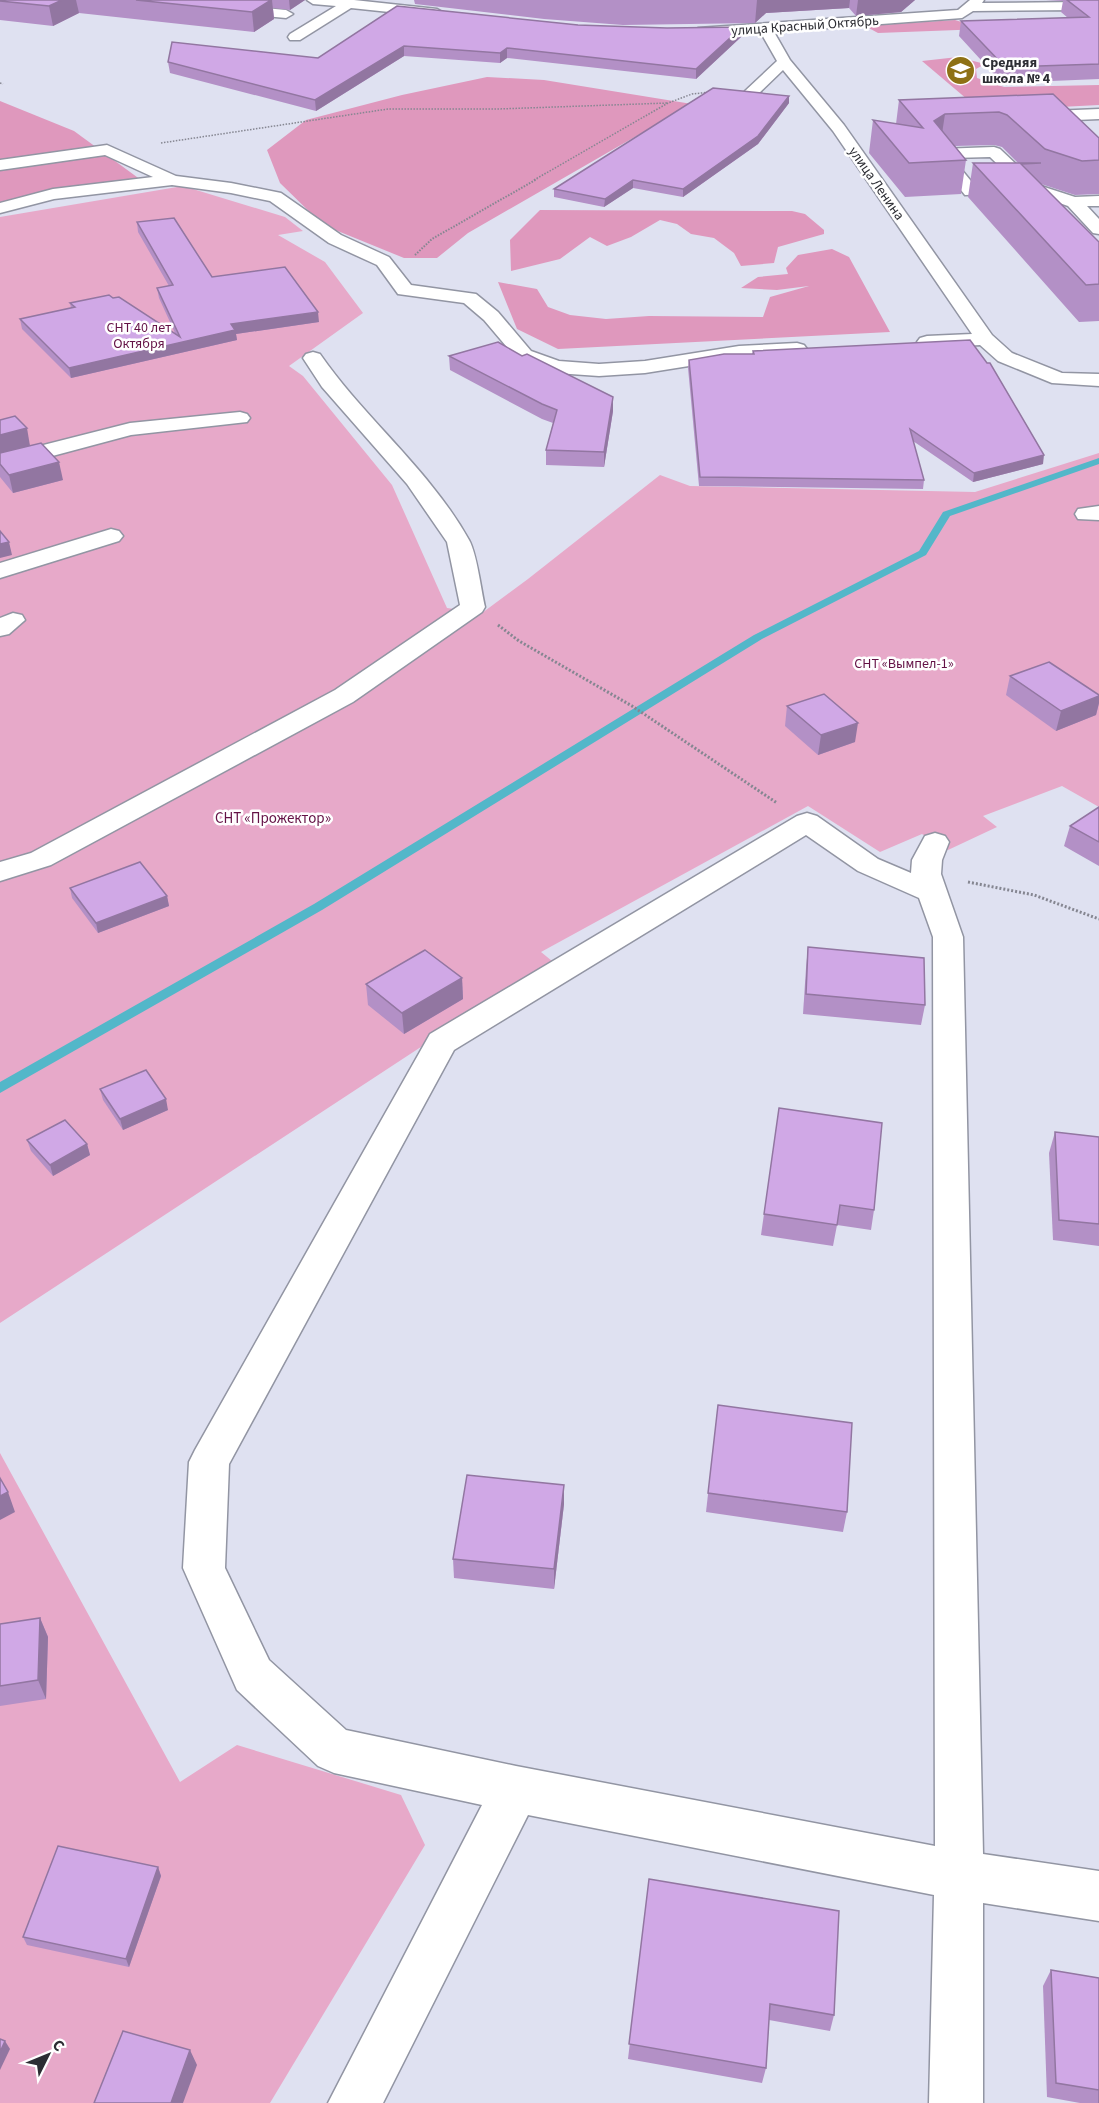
<svg xmlns="http://www.w3.org/2000/svg" width="1099" height="2103" font-family="'Source Sans 3',sans-serif">
<style>
.green{fill:#e7a9c9}
.forest{fill:#df98bd}
.lines{fill:none;stroke-linecap:round;stroke-linejoin:round}
.stream{fill:#53b7c9;fill-rule:evenodd}
.minor-casing{stroke:#9295a3;stroke-width:3}
.path-far2{stroke:#858691;stroke-width:1.5;stroke-dasharray:1.5 1.5;stroke-linecap:butt}
.path-far1{stroke:#858691;stroke-width:2;stroke-dasharray:1.5 1.5;stroke-linecap:butt}
.path{stroke:#858691;stroke-width:3;stroke-dasharray:2 2;stroke-linecap:butt}
.minor{fill:#fff;fill-rule:evenodd}
.wall{fill:#b390c6}
.shaded-wall{fill:#9276a1}
.building{fill:#d0a8e6;stroke:#9276a1;stroke-width:1.5}
.labels{text-anchor:middle;stroke-width:5;stroke-linejoin:round;paint-order:stroke}
.far-street-label{font-size:14px;fill:#2c2d33;stroke:#fff}
.far-poi-label{font-size:14px;font-weight:bold;fill:#2c2d33;stroke:#fff;text-anchor:start}
.far-park-label{font-size:14px;fill:#641246;stroke:#fff}
.park-label{font-size:15px;fill:#641246;stroke:#fff}
</style>
<rect width="100%" height="100%" fill="#dfe1f1"/>
<g class="green">
<polygon points="183,186 285,217 303,231 278,235 325,262 363,313 289,366 303,376 392,485 447,608 482,613 528,579 660,475 690,486 975,492 1099,453 1099,807 1062,786 983,816 997,827 948,850 922,834 880,852 808,806 541,952 552,961 0,1323 0,217"/>
<polygon points="0,1453 180,1782 237,1745 401,1795 425,1845 270,2103 0,2103"/>
</g>
<g class="forest">
<polygon points="955,20 984,29 878,33 865,26"/>
<polygon points="958,57 985,64 976,69 977,78 1004,87 1099,85 1099,105 981,111 922,61"/>
<polygon points="487,77 544,80 692,104 468,233 437,258 404,258 323,225 280,183 267,150 306,120 402,95"/>
<polygon points="0,101 74,131 141,180 0,205"/>
<polygon points="540,210 792,211 805,214 824,230 824,234 778,247 774,263 741,266 734,253 714,238 691,234 677,224 660,220 631,237 607,246 590,237 560,259 511,271 510,240"/>
<polygon points="832,249 849,257 890,332 558,349 517,329 498,282 537,289 548,307 570,315 606,319 649,316 763,317 770,297 809,286 777,290 741,288 758,277 788,274 786,268 798,255"/>
</g>
<g class="lines">
<polygon class="stream" points="1099,458 1099,464 950,516 926,555 762,639 322,910 0,1093 0,1082 314,904 754,635 919,551 943,512"/>
<defs>
<g id="minor">
<polygon points="181,0 286,10 293,14 286,18 183,8 177,4"/>
<polygon points="307,0 354,0 437,9 444,13 437,17 351,8 300,40 290,40 288,37 290,34 336,6 313,4"/>
<polygon points="970,0 984,0 982,3 1079,2 1099,4 1099,12 1079,10 973,11 962,18 774,32 790,60 844,125 992,335 1012,353 1062,373 1099,374 1099,386 1052,383 998,361 980,345 927,348 920,346 917,342 920,338 927,336 972,334 833,131 783,70 755,97 745,97 743,94 745,91 777,61 761,33 698,36 691,32 698,28 958,10"/>
<polygon points="1099,109 1099,119 1029,122 1021,117 1029,112"/>
<polygon points="107,145 176,176 231,183 281,193 341,235 389,257 411,285 476,294 498,312 531,351 559,361 599,364 645,361 739,346 797,343 804,345 807,349 804,353 797,355 739,358 645,373 599,376 556,373 517,359 484,320 464,303 398,294 377,265 329,243 270,201 231,193 172,185 54,199 0,213 0,203 53,189 153,177 105,155 0,170 0,160"/>
<path d="M994,147L1000,149L1038,185L1075,197L1099,196V206H1087L1099,219V234L1093,233L1068,206L1031,193L965,195L932,154L940,149ZM990,157L1018,184L975,186L952,158Z"/>
<path d="M313,352L320,354C365,419 430,470 469,540C477,554 481,590 485,607L482,612L353,702L51,865L0,881V862L31,853L335,690L460,605L447,542L407,484L322,387L303,358L306,354Z"/>
<polygon points="240,412 247,414 250,418 247,422 131,435 0,470 0,456 130,423"/>
<polygon points="1099,506 1099,520 1078,519 1075,514 1078,509"/>
<polygon points="111,529 119,531 123,536 119,541 0,578 0,563"/>
<polygon points="13,613 22,615 25,620 9,634 0,636 0,618"/>
<path d="M807,813L817,816L878,859L911,873L912,860L925,836L935,833L945,836L949,842L942,860L941,874L963,937L983,1854L1099,1871V1921L983,1903V2103H929L934,1895L528,1815L383,2103H328L482,1805L334,1773L318,1766L237,1690L183,1568L189,1462L195,1450L430,1034L797,816ZM806,835L858,871L919,898L933,937L935,1846L516,1766L346,1730L269,1660L225,1568L229,1464L454,1050Z"/>
</g>
</defs>
<use href="#minor" class="minor-casing"/>
<g class="path-far2">
<polyline points="0,83 3,84"/>
<polyline points="161,143 388,109 498,109 668,103"/>
<polyline points="534,180 668,103 692,94 711,92"/>
</g>
<polyline class="path-far1" points="415,255 432,239 537,179"/>
<g class="path">
<polyline points="498,625 519,641 632,706 777,803"/>
<polyline points="968,882 1034,895 1099,919"/>
</g>
<use href="#minor" class="minor"/>
</g>
<g class="wall">
<polygon points="0,0 305,0 290,10 273,8 274,19 254,32 79,13 53,26 0,20"/>
<polygon points="414,0 915,0 901,12 856,16 849,8 766,13 755,23 623,25 544,19 415,4"/>
<polygon points="1046,0 1099,0 1099,79 1002,83 959,36 961,21 1068,18 1061,12 1063,1"/>
<polygon points="397,6 578,25 741,37 696,79 507,58 500,63 404,56 316,111 170,73 168,62 318,58"/>
<polygon points="1053,94 1099,138 1099,194 1075,195 1041,184 1099,242 1099,321 1079,322 968,197 973,163 1018,163 1002,147 994,145 955,146 966,160 961,194 905,197 869,153 873,120 896,124 899,100"/>
<polygon points="789,96 789,103 758,144 683,197 633,188 604,207 554,197 554,189"/>
<polygon points="137,222 212,277 319,322 236,334 237,340 71,378 22,329 20,319 71,308 70,303 113,298 175,333 159,298 157,288 169,286 138,232"/>
<polygon points="753,351 1043,464 973,482 913,441 924,480 923,489 699,486 688,368 689,360 752,354"/>
<polygon points="449,356 522,356 613,397 613,411 604,467 546,465 546,450 553,423 542,419 450,370"/>
<polygon points="0,420 30,445 63,480 13,493 0,477"/>
<polygon points="1010,676 1099,695 1099,703 1096,715 1056,731 1006,695"/>
<polygon points="787,706 855,742 818,755 785,726"/>
<polygon points="1099,807 1099,866 1064,846 1070,826"/>
<polygon points="70,888 167,896 169,906 98,933 72,898"/>
<polygon points="808,947 925,1005 921,1025 803,1014 806,968"/>
<polygon points="462,978 463,999 404,1034 368,1005 366,984"/>
<polygon points="100,1089 168,1110 123,1130 103,1100"/>
<polygon points="779,1108 874,1210 871,1230 837,1225 833,1246 761,1235"/>
<polygon points="1055,1132 1099,1137 1099,1246 1053,1240 1049,1153"/>
<polygon points="27,1140 87,1144 90,1155 53,1176 31,1151"/>
<polygon points="718,1405 847,1512 843,1532 706,1512"/>
<polygon points="564,1485 564,1504 554,1589 454,1578 453,1559"/>
<polygon points="40,1618 48,1637 46,1699 0,1706 0,1624"/>
<polygon points="158,1867 161,1876 129,1967 27,1945 23,1937"/>
<polygon points="649,1879 834,2015 830,2031 769,2020 766,2068 762,2083 628,2059"/>
<polygon points="1051,1970 1099,1978 1099,2103 1080,2103 1047,2097 1043,1986"/>
</g>
<g class="shaded-wall">
<polygon points="62,0 76,0 79,13 53,26 49,6"/>
<polygon points="271,0 272,0 274,19 254,32 252,12"/>
<polygon points="289,0 305,0 290,10"/>
<polygon points="757,0 850,0 849,8 766,13 755,23"/>
<polygon points="858,0 915,0 901,12 856,16"/>
<polygon points="742,27 741,37 696,79 696,69"/>
<polygon points="404,46 404,56 316,111 315,100"/>
<polygon points="507,48 507,58 500,63 500,53"/>
<polygon points="789,96 789,103 758,144 683,197 683,189"/>
<polygon points="945,114 940,147 934,121"/>
<polygon points="633,180 633,188 604,207 605,199"/>
<polygon points="318,312 319,322 236,334 237,340 71,378 69,368 231,324"/>
<polygon points="613,397 613,411 604,467 604,452"/>
<polygon points="27,428 30,446 0,454 0,435"/>
<polygon points="1044,455 1043,464 973,482 974,473"/>
<polygon points="59,462 63,480 13,493 9,475"/>
<polygon points="9,542 12,555 0,558 0,544"/>
<polygon points="1099,696 1099,703 1096,715 1056,731 1061,711"/>
<polygon points="858,723 855,742 818,755 821,735"/>
<polygon points="167,896 169,906 98,933 96,923"/>
<polygon points="462,978 463,999 404,1034 402,1013"/>
<polygon points="166,1099 168,1110 123,1130 120,1119"/>
<polygon points="87,1144 90,1155 53,1176 50,1165"/>
<polygon points="564,1485 564,1504 554,1589 554,1569"/>
<polygon points="8,1492 15,1512 0,1520 0,1496"/>
<polygon points="40,1618 48,1637 46,1699 38,1680"/>
<polygon points="158,1867 161,1876 129,1967 126,1959"/>
<polygon points="5,2041 10,2049 0,2070 0,2052"/>
<polygon points="190,2050 197,2065 183,2103 171,2103"/>
</g>
<g class="building">
<polygon points="0,0 62,0 49,6 0,1"/>
<polygon points="136,0 271,0 252,12"/>
<polygon points="1067,0 1099,0 1099,64 1005,67 961,21 1089,17"/>
<polygon points="397,6 578,25 667,28 742,27 696,69 507,48 500,53 404,46 315,100 168,62 172,42 318,58"/>
<polygon points="713,88 789,96 758,136 683,189 633,180 605,199 554,189"/>
<polygon points="1053,94 1099,138 1099,160 1082,161 1045,149 1007,115 999,112 945,114 934,121 966,160 909,163 873,120 923,128 899,100"/>
<polygon points="973,163 1041,163 1021,164 1099,242 1099,284 1086,285"/>
<polygon points="174,218 212,277 285,267 318,312 231,324 235,330 69,368 20,319 75,307 70,303 109,295 113,298 119,297 180,337 157,288 173,285 137,222"/>
<polygon points="970,340 987,363 990,363 1044,455 974,473 910,429 924,480 700,477 689,360 724,354 754,354 753,351"/>
<polygon points="498,342 522,356 527,354 613,397 604,452 546,450 557,410 542,404 449,356"/>
<polygon points="15,416 27,428 0,435 0,420"/>
<polygon points="41,443 59,462 9,475 0,464 0,453"/>
<polygon points="0,531 9,542 0,544"/>
<polygon points="1049,662 1099,695 1099,696 1061,711 1010,676"/>
<polygon points="824,694 858,723 821,735 787,706"/>
<polygon points="1099,807 1099,842 1070,826"/>
<polygon points="140,862 167,896 96,923 70,888"/>
<polygon points="808,947 924,958 925,1005 806,994"/>
<polygon points="425,950 462,978 402,1013 366,984"/>
<polygon points="146,1070 166,1099 120,1119 100,1089"/>
<polygon points="779,1108 882,1123 874,1210 840,1205 837,1225 764,1214"/>
<polygon points="65,1120 87,1144 50,1165 27,1140"/>
<polygon points="1055,1132 1099,1137 1099,1224 1059,1220"/>
<polygon points="718,1405 852,1423 847,1512 708,1493"/>
<polygon points="467,1475 564,1485 554,1569 453,1559"/>
<polygon points="0,1478 8,1492 0,1496"/>
<polygon points="40,1618 38,1680 0,1686 0,1624"/>
<polygon points="58,1846 158,1867 126,1959 23,1937"/>
<polygon points="649,1879 839,1911 834,2015 770,2004 766,2068 629,2044"/>
<polygon points="1051,1970 1099,1978 1099,2103 1099,2090 1056,2083"/>
<polygon points="123,2031 190,2050 171,2103 94,2103"/>
<polygon points="0,2039 5,2041 0,2052"/>
</g>
<defs>
<symbol id="school-disc" viewBox="-11 -11 22 22"><circle r="9.5" fill="#8e7115" stroke="#fff"/><path d="M0-5L7-2L0 1L-7-2ZM-4 1L0 2.5L4 1V4Q0 6-4 4Z" fill="#fff"/></symbol>
</defs>
<g fill-rule="evenodd">
<use href="#school-disc" x="944" y="54" width="33" height="33"/>
</g>
<g class="labels">
<g class="far-street-label">
<text transform="translate(805 25) rotate(-4)" y="5">улица Красный Октябрь</text>
<text transform="translate(877 183) rotate(55)" y="5">улица Ленина</text>
</g>
<g class="far-poi-label">
<text x="982" y="67">Средняя<tspan x="982" dy="16">школа № 4</tspan></text>
</g>
<g class="far-park-label">
<text x="139" y="332">СНТ 40 лет<tspan x="139" dy="16">Октября</tspan></text>
<text x="904" y="668">СНТ «Вымпел-1»</text>
</g>
<g class="park-label">
<text x="273" y="823">СНТ «Прожектор»</text>
</g>
</g>
<g transform="translate(48 2055) rotate(47)" stroke="#ffffff" stroke-width="4.5" paint-order="stroke">
<path d="M0-4.5L10 22L0 15L-10 22Z" fill="#2c2d33"/>
<text y="-9" font-size="16" font-weight="bold" text-anchor="middle" fill="#2c2d33">С</text>
</g>
</svg>
